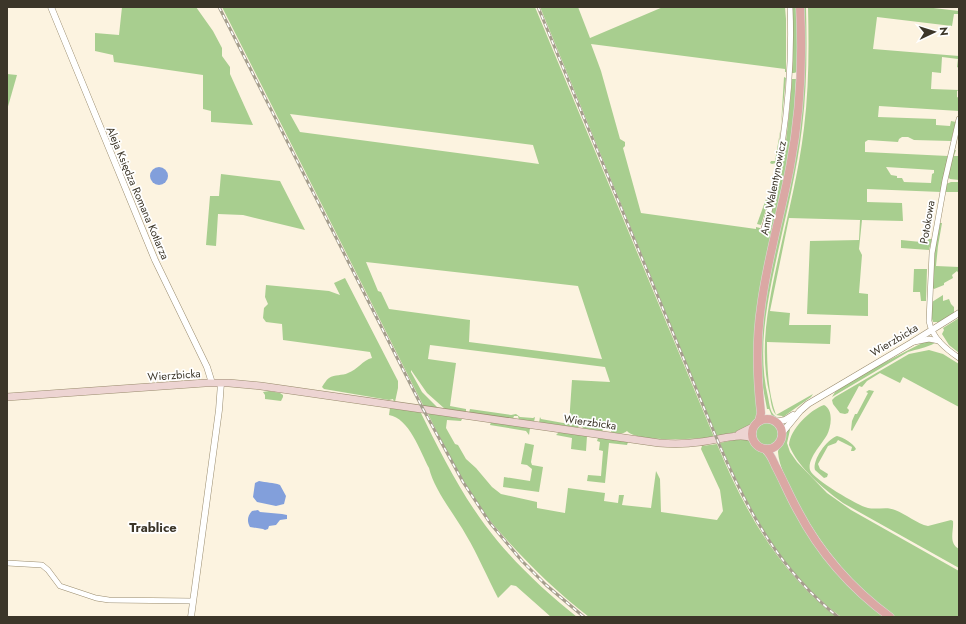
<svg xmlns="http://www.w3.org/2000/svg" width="966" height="624" font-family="Jost,sans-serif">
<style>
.green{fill:#a8ce8f;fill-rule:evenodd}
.water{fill:#829fdb}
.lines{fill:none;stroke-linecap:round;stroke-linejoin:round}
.minor-casing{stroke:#998b6d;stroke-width:6}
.tertiary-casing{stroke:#998b6d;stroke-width:7}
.secondary-casing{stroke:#998b6d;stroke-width:8}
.primary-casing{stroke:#dcdbd8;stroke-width:9}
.minor{stroke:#fff;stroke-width:5}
.tertiary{stroke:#fff;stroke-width:6}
.secondary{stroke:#edd4d2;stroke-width:7}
.primary{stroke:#dba8a4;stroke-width:8}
.rail-casing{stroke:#a59e8d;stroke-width:3}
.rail{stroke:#fff;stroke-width:1.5;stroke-dasharray:4.5;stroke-linecap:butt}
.labels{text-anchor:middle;stroke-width:3.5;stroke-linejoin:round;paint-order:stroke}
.street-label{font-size:11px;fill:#3c3629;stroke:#fff}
.quarter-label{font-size:13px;font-weight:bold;fill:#3c3629;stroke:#fff}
</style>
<rect width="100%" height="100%" fill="#fcf3e0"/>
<g class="green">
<polygon points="122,7 196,7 213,31 222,48 222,56 230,67 230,74 253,125 211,122 211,111 203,109 203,75 114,62 113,55 95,51 95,33 119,35"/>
<path d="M222,7H535L714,437C698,439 638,443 627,431C622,435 618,433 612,433L610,429L605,428L602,431L583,429L582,425H579L578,428L539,423L540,417L541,419L569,424L572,380L610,382L605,367L430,345L428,359L456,363L450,406L466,409V412L445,409L427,393L411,370V372L422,392L438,408L424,407ZM290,114L533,145L539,164L300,132ZM366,262L578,286L602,359L469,342L470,320L389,309L381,292L378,291Z"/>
<path d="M540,7H578L590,38L663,7H785L786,19V72H785V69L591,44L601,71L620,139L625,142V146L623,148L641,213L756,229V227L760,228V230L765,232C783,183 788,130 792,79H796L795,109L788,162L761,285L759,411C753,429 734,433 717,437Z"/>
<polygon points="792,7 797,7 798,46 797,72 794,73 792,73 793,45"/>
<path d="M803,7H806C807,48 807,88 802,128C797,171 786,214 777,256C767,302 757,351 768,397C770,406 770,417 781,418H778L772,416L769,409H767L763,388L761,366L763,310L791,177Z"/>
<path d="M808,7H925L959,11V14H954L952,26L877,17L873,49L959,56V68L957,67L958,59L942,57L941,73L932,72L931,89L959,90L957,91V97L959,98V111L879,106L878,117L936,119V125L950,126L951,121L956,122L951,141L914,140L908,137H902L899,139L898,142L868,140L865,142V152L948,156L941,192L867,189V202L902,203L903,221L862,220L859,249L862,255L859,293L868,294V316L807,314L810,241L859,240L860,220L789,218L770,311L790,313L789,325H831L830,344L767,342C767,367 768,392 776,415L813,394L811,397L783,417L782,416L776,415C772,410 771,403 770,396C758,350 769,300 779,255C788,213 799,171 804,128C809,88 809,47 808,7ZM886,167L934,170V173L932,174L931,183L904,182L902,178H897V176L891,175Z"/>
<polygon points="7,74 17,75 7,110"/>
<polygon points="784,77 786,78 781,126 776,163 772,164 770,163 771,161 775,161 781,126"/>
<polygon points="953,150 956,150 954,156 959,156 959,180 950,179 947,176"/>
<polygon points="221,174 280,181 305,230 243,215 218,214 216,246 206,245 210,196 219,196"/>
<polygon points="951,182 959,182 959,192 944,192 946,184"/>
<polygon points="766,199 769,200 761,225 757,224"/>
<polygon points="940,223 942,223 938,246 936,266 959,267 959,274 957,271 952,275 953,278 944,283 944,285 934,289 932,287 934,256"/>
<polygon points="929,239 932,239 929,250 901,248 901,240 921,242 922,241 926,242"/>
<polygon points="914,269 927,269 926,301 921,301 920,292 913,292"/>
<path d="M345,278L398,381V388L395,402H394L393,399L389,400L324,389L322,387C324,384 326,380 329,378C335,374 342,376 348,373C357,370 363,360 372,358L370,352L283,340L282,324L266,322L263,318L264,308L268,304L265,297L266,285L329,291L340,295L334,283Z"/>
<polygon points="943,295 943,301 949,299 951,304 954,307 954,313 939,322 933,322 931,316 932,302"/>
<polygon points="959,318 959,353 949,345 942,334 944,330 943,328"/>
<path d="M924,342H930L935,343C926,348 917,349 908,352L832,397L835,392L864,373Z"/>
<polygon points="929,350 943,354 959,364 959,407 903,377 900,383 880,373 867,381 862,387 859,386 847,408 849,410 848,413 845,414 840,413 833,404 832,400 835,397 909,354"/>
<polygon points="869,390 874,391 852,431 851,430 852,421 855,414 857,414 868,393 866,392"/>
<polygon points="269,391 280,393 283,395 283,397 281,401 265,399 265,395 263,392"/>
<path d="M824,405C834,410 831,427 827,435C822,444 807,459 810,470C813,479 858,506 868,508C877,510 887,506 895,510C906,514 917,524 928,526L951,520L953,521C954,531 948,543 959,549V568L843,503C824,489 798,468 789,445C790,429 810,410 824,405Z"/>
<path d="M390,408L420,411C439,450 459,490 485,525C511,560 543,590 577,617H551L516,586L511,585L498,598C487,577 478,555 466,535C455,515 434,490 429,468C420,451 409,418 389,415Z"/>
<polygon points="470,409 511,415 516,414 520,417 533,418 535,417 534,422 519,420 518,416 514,416 513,419 469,413"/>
<path d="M427,412L462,419L461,421L447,420L446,428L455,444L458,445L466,459L476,468L492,487L501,494L537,502V508L565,513L568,488L605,493L604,501L618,503L619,495H624L622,505L651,508L656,471L660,479L661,512L717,520L723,511L720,490L701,449L702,446L717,444C745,512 778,570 836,617H589C554,590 521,557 492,523C465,490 446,450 427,412Z"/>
<circle cx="767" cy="434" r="12"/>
<polygon points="491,422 530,428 529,435 526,431 490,425"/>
<path d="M788,427L790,430L787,443L790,452L797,462L827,493L851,510L959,571V617H896C851,585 818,543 793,494C787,481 779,466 778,452C778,450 787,429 788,427Z"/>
<polygon points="559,432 587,436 586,451 571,449 572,438 556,435"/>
<path d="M837,436C843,437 854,444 856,449L854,451H851L852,447L838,440L836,443L828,446L818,464L820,469L828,474L827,477L824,478L815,470C812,460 827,439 837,436Z"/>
<polygon points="598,438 628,442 627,445 609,443 605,483 587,481 588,475 601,476 603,451 599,450 600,442 597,441"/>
<path d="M743,438C753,440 754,449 765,452L800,521L884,617H841C782,572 748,510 720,443Z"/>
<polygon points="525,443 534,445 531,462 532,465 543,467 539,492 503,487 504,477 530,481 532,469 527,465 521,464"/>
</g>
<g class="water">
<circle cx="159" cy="176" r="9"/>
<path d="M259,481C266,483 273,482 280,485L286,496L284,504L276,506L257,502L253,497L255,483Z"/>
<path d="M258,510L260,512L282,514L287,515V519L280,520L276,525L269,526L268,529L265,530L263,529L250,527C247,522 247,516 252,511Z"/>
</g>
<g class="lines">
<defs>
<g id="minor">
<path d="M959,119L945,180L932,253L929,321C932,338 946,349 959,358"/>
<path d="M763,231C773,203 778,174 782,145C789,98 792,54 790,7"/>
<polyline points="914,342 929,339 939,341"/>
<polyline points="7,563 42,565 48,570 60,586 96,598 109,600 193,601"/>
</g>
<g id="tertiary">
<polyline points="51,7 155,260 207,367 212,383"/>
<polyline points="776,422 785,420 793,415"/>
<polyline points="782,433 800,411 808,404 911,343 959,313"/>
<polyline points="191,617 219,410 221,383"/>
</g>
<g id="secondary">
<path d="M7,397L205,383H229L261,386L659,443C672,444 686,444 700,442C714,441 740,432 752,438"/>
<polyline points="739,434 753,427"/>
</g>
<g id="primary">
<circle cx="767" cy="434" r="15"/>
<path d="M759,421L761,413C757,378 756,341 761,307C767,260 781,214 790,167C800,115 803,60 800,7"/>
<path d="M765,449C771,454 773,461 776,467C784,482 790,497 798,511C820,553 852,589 890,617"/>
</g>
</defs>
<use href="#minor" class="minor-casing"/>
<use href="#tertiary" class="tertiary-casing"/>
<use href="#secondary" class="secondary-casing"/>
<use href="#primary" class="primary-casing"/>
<use href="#minor" class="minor"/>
<use href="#tertiary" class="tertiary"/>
<use href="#secondary" class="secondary"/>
<use href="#primary" class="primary"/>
<defs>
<g id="rail">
<polyline points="219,7 423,409 463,482 490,523 522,561 546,585 584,617"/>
<path d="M538,7L719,444C748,512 780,570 838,617"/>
</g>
</defs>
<use href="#rail" class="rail-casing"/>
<use href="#rail" class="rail"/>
</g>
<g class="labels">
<g class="street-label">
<text transform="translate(773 188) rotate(-79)" y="4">Anny Walentynowicz</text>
<text transform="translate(138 193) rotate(67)" y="4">Aleja Księdza Romana Kotlarza</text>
<text transform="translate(927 222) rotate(-80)" y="4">Potokowa</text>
<text transform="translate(894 340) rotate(-31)" y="4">Wierzbicka</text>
<text transform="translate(174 375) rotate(-4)" y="4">Wierzbicka</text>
<text transform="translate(590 422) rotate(8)" y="4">Wierzbicka</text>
</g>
<g class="quarter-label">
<text x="153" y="532">Trablice</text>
</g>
</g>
<rect width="966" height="624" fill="none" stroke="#3c3629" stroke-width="16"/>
<g transform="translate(934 32) rotate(86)" stroke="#ffffff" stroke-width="3" paint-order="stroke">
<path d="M0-3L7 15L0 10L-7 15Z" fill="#3c3629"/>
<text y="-6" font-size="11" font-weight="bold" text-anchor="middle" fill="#3c3629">N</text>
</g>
</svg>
